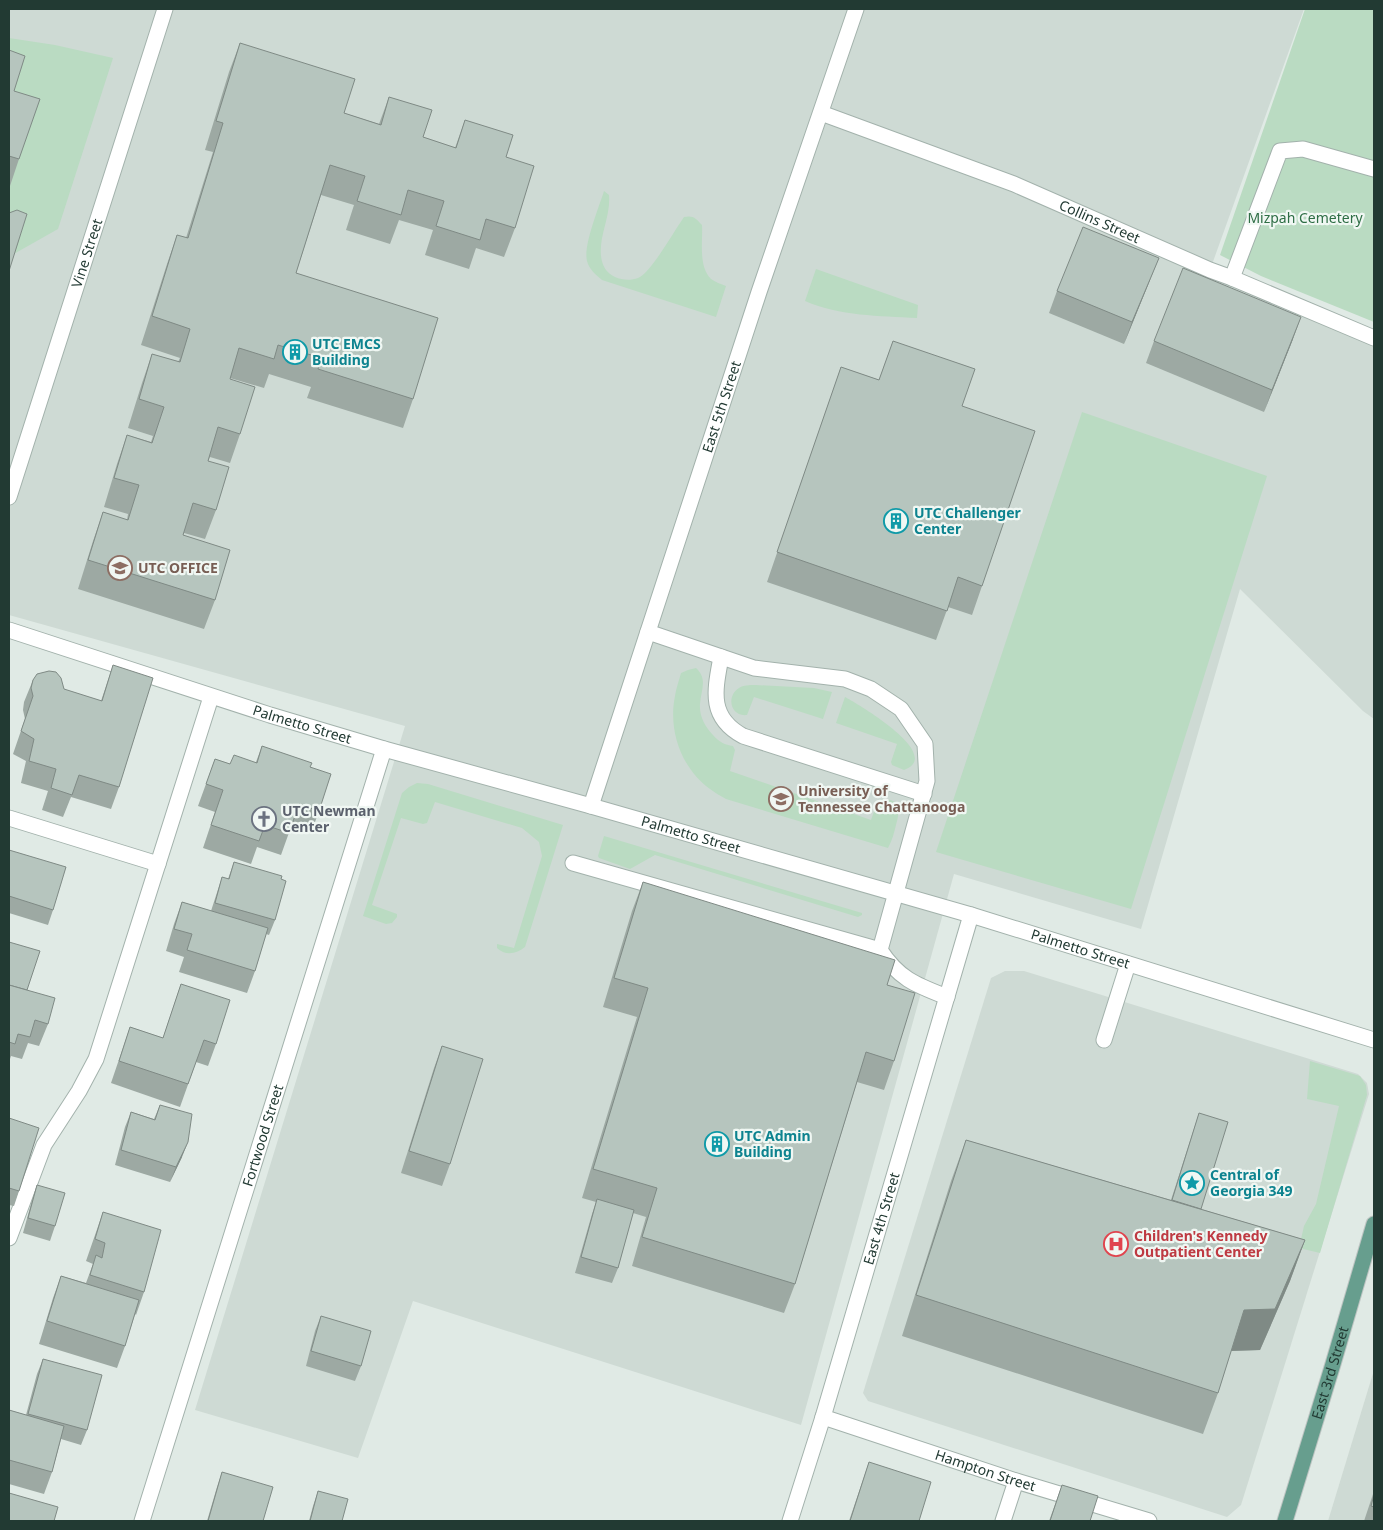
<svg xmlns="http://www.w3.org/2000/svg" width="1383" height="1530" font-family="'Noto Sans',sans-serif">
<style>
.built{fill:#cedad4}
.green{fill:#badbc2}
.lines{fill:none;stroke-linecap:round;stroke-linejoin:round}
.minor-casing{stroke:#a3b2ac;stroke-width:17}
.major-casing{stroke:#bdc4c2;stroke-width:17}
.minor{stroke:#fff;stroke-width:15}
.major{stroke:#679e8e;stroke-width:15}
.wall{fill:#9da9a3}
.shaded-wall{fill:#7f8a85}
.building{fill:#b6c5be;stroke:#7f8a85}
.labels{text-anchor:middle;stroke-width:4.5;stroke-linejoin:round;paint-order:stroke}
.park-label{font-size:14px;fill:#2e6e45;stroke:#f0f7f3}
.street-label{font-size:14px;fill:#223a33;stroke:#f0f7f3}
.culture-label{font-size:14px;font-weight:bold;fill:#0d838f;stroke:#f0f7f3;text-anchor:start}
.education-label{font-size:14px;font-weight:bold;fill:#785e54;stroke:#f0f7f3;text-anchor:start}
.worship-label{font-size:14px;font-weight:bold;fill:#5b616d;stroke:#f0f7f3;text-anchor:start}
.health-label{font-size:14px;font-weight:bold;fill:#be3a42;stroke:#f0f7f3;text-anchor:start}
</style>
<rect width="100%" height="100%" fill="#e0eae5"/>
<g class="built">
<polygon points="9,9 1304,9 1210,270 1374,338 1374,719 1363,711 1240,589 1141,929 954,874 801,1425 413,1301 358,1458 195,1410 405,726 9,615"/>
<polygon points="1005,971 1024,971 1358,1074 1367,1083 1369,1094 1241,1505 1227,1517 868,1401 863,1393 991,978"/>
<polygon points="1374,1370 1374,1521 1328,1521"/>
</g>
<g class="green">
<polygon points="1305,9 1374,9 1374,322 1261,276 1220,255"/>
<polygon points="9,38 55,45 113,58 58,229 12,255 9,253"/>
<path d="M604,191L609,195C611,216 599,235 601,256C602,265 606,273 615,277C622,280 630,281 638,278C651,273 674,231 684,217C693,215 696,218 702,225C703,241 698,266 711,279C715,282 721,284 726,286L716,317L602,280C596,275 589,269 587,261C583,246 599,207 604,191Z"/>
<path d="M816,269L918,305L917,318C879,316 840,316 805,301Z"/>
<polygon points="1082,412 1267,476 1131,909 936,852"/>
<path d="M696,668C708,679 701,690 700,704C699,716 705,727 713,735C719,742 725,745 733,746L735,750L730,771L871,820L878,800C900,797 901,807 896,825C894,833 892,841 888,848L726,799C721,796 715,793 710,789C681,768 668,730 675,696C676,688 679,681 681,673L688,670Z"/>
<path d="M755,685L814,688L832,692L823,719L754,697L747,715C730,717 726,696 739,688C743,685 750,685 755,685Z"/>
<path d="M845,697C858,704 945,755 904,770L892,765L891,762L897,744L836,723Z"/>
<path d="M417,783L428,784L563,825L525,947C517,954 505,956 497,948V944L514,948L542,856L539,842L522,828L435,802L427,823L423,824L401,818L372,905L397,914V917L392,923L386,924L363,916L402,793L409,787Z"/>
<polygon points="604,836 862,913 862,915 858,917 655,855 630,869 599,858 598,856"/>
<polygon points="1310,1061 1360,1076 1366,1085 1367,1095 1320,1253 1299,1248 1304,1226 1316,1204 1339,1106 1307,1099"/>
</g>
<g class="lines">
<defs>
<g id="minor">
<path id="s1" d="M821,113L1014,184L1210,270L1232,278L1374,338"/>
<polyline points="1232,278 1280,151 1303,149 1374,169"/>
<path id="s2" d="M9,497L165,9"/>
<path id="s3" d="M9,630L270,715L384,749L591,806L971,915L1374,1040"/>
<path d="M648,632L754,668L845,679L871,689L901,709L925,744L927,781L880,950C899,979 916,985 947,997"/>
<path d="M721,657C715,690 708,717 743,736L924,794"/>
<path id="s4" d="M591,806L759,292L856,9"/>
<polyline points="9,818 158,864"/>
<polyline points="573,863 880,950"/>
<polyline points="1104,1040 1128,964"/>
<polyline points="9,1238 44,1145 79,1091 96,1059 211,697"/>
<path id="s5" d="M823,1417L1016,1481L1149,1521"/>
<path id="s6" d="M142,1521L384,749"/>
<path id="s7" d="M790,1521L823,1417L971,915"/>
<polyline points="1003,1521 1016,1481"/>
</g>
<g id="major">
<path id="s8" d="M1285,1521L1333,1364L1374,1224"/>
</g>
</defs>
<use href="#minor" class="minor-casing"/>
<use href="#major" class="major-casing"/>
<use href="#minor" class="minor"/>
<use href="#major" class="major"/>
</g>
<g class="wall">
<polygon points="240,43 344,113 379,124 389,97 423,137 455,148 465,120 506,157 515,228 504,257 476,248 469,269 425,255 433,230 399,220 390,244 346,230 354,205 321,195 296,273 413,399 403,428 307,398 311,387 269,374 264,388 230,378 240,434 230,463 210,457 208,461 216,510 205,539 184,533 183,535 215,600 204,629 78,589 93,541 103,512 127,520 128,514 104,507 117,464 127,435 151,442 153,436 128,428 142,383 152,354 178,362 180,358 141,345 167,264 177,235 186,238 213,152 205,150 229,72"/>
<polygon points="9,50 14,91 19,159 9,189"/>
<polygon points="1150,280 1124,344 1049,313 1057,291"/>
<polygon points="1293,339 1264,412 1146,363 1154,341"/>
<polygon points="893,341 962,406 982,586 972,615 948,607 936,640 767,582 841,367 879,380"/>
<polygon points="113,665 119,787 111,809 71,797 63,817 42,810 48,791 21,783 26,761 13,754 25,719 23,710 24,702 33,680 101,701"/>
<polygon points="262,746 311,767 319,811 311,833 291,827 281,855 257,847 251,864 203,848 215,812 198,806 215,759 230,764 256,762"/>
<polygon points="9,850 53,910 48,925 9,913"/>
<polygon points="234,862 281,879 275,920 269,935 266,934 255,971 247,993 179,972 184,957 166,951 174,924 182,902 211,911 222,877 228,879"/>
<polygon points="643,882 887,985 894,1061 884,1090 857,1082 795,1284 784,1313 632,1266 646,1217 633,1213 618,1268 612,1283 575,1273 592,1214 596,1202 582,1198 637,1017 603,1007 632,911"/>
<polygon points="9,942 27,990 48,1024 39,1046 28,1043 22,1059 11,1056 9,1062"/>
<polygon points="181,984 216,1044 208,1066 196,1062 180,1107 111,1083 130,1027 163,1038"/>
<polygon points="442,1046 450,1164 442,1186 401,1173 434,1068"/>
<polygon points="160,1105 182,1157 170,1182 115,1165 125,1127 131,1112 154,1119"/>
<polygon points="1199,1113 1201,1209 1305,1240 1290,1281 1260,1350 1231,1351 1218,1393 1203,1434 902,1336 951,1181 966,1140 1171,1200"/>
<polygon points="9,1118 19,1191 14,1206 9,1205"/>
<polygon points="37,1185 55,1226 50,1241 23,1233 32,1200"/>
<polygon points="103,1212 144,1292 136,1315 135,1314 125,1346 117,1368 39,1344 53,1298 61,1276 86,1283 93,1264 86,1261"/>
<polygon points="321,1316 361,1366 355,1381 306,1366 315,1331"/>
<polygon points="43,1359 87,1430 81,1445 61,1439 52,1472 44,1494 9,1484 9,1410 26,1415 37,1374"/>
<polygon points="869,1462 919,1521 849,1521"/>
<polygon points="222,1472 263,1521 207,1521 217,1487"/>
<polygon points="1062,1485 1090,1521 1049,1521"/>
<polygon points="318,1491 342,1521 309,1521 313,1506"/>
<polygon points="1374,1491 1374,1521 1364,1521"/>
</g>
<g class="shaded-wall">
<polygon points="1159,258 1150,280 1124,344 1132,322"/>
<polygon points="1301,317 1293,339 1264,412 1272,390"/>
<polygon points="188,1142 182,1157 170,1182 176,1167"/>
<polygon points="1305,1240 1290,1281 1260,1350 1229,1351 1244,1310"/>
</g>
<g class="building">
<polygon points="240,43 355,79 344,113 381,125 389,97 432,110 423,137 456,148 465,120 513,135 506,157 534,166 515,228 486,219 480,240 436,226 444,201 408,190 401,215 357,201 365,176 330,165 296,273 438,318 413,399 318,369 321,358 278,345 274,359 239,348 230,379 255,387 240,434 218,427 208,461 229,467 216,510 193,503 183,535 230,550 215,600 88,560 103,512 128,520 139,485 114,478 127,435 152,443 164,407 139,399 152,354 180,362 190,329 152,316 177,235 188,238 223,123 216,121"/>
<polygon points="9,50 25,56 14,91 40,99 19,159 9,156"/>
<polygon points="17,210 27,214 9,271 9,213"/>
<polygon points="1083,227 1159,258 1132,322 1057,291"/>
<polygon points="1183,268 1301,317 1272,390 1154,341"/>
<polygon points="893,341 975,369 962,406 1035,431 982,586 958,577 947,611 777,552 841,367 879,380"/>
<polygon points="113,665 153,678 119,787 79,775 72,795 51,788 56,769 29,761 34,739 21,731 33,696 31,688 33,680 37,674 49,671 56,672 61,678 64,689 102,701"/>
<polygon points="262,746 312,763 310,767 331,774 319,811 299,804 289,833 265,825 259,841 211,825 223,790 206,784 215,759 230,764 234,755 257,763"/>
<polygon points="9,850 66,867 53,910 9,896"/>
<polygon points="234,862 282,876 281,879 286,881 275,920 215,903 222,877 229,879"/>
<polygon points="643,882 895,960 887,985 915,993 894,1061 866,1052 795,1284 642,1237 657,1188 593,1169 648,988 614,978"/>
<polygon points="182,902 268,928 255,971 187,950 192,934 174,929"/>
<polygon points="9,942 40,951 27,990 9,985"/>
<polygon points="181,984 230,1000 216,1044 204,1040 188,1084 119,1061 130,1027 163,1038"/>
<polygon points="9,985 55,998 48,1024 35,1020 30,1037 18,1034 15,1044 9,1042"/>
<polygon points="442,1046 483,1059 450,1164 409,1151"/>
<polygon points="160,1105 192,1114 188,1142 176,1167 121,1150 131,1112 155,1120"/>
<polygon points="1199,1113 1228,1122 1201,1209 1172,1200"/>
<polygon points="9,1118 39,1128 19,1191 9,1188"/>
<polygon points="966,1140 1305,1240 1275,1309 1244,1310 1218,1393 916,1295"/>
<polygon points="37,1185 65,1193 55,1226 28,1218"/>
<polygon points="597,1199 634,1210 618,1268 581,1257"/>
<polygon points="103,1212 161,1230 144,1292 90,1275 96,1255 102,1258 105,1243 95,1239"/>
<polygon points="61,1276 139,1300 125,1346 47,1321"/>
<polygon points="321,1316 371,1331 361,1366 311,1351"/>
<polygon points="43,1359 102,1375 87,1430 28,1414"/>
<polygon points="9,1410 64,1426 52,1472 9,1460"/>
<polygon points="869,1462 931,1482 919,1521 850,1521"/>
<polygon points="222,1472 273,1487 263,1521 208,1521"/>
<polygon points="1062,1485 1098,1496 1090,1521 1050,1521"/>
<polygon points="318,1491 348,1499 342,1521 310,1521"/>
<polygon points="9,1493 58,1507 54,1521 9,1521"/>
<polygon points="1374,1495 1374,1507 1371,1506"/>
</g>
<defs>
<symbol id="building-ring" viewBox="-11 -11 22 22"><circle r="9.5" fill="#f0f7f3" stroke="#0f9aa8" stroke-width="1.5"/><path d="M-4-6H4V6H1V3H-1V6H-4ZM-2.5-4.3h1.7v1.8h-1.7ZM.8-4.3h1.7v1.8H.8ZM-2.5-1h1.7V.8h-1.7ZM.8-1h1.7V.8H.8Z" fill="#0f9aa8"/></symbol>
<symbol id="university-ring" viewBox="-11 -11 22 22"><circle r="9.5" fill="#f0f7f3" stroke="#8d6e63" stroke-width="1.5"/><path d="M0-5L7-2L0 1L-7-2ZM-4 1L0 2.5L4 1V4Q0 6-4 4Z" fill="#8d6e63"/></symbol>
<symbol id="church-ring" viewBox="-11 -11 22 22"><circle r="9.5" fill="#f0f7f3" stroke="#6b7280" stroke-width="1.5"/><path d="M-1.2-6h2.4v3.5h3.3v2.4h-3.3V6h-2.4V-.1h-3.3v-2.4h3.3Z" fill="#6b7280"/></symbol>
<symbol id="sight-ring" viewBox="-11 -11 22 22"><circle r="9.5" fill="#f0f7f3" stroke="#0f9aa8" stroke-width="1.5"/><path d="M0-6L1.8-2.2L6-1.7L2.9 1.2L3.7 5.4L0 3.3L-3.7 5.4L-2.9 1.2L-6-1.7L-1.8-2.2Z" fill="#0f9aa8"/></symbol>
<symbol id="hospital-ring" viewBox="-11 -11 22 22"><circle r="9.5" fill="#f0f7f3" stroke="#e0444e" stroke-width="1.5"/><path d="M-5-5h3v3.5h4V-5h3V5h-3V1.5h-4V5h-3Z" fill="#e0444e"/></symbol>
</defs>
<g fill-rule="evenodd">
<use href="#building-ring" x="281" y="338" width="28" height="28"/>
<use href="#building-ring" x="882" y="507" width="28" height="28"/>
<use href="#university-ring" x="106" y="554" width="28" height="28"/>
<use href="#university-ring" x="767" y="785" width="28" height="28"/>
<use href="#church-ring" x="250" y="805" width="28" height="28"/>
<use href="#building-ring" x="703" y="1130" width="28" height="28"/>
<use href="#sight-ring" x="1178" y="1169" width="28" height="28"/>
<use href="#hospital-ring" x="1102" y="1230" width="28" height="28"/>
</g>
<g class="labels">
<g class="park-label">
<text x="1305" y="223">Mizpah Cemetery</text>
</g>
<g class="street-label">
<text dy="5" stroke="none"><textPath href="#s1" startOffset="299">Collins Street</textPath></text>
<text dy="5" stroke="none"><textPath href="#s2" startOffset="256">Vine Street</textPath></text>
<text dy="5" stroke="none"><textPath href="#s4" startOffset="420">East 5th Street</textPath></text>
<text dy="5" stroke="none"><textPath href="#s3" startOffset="308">Palmetto Street</textPath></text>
<text dy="5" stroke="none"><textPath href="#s3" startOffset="712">Palmetto Street</textPath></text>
<text dy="5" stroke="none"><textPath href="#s3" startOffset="1118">Palmetto Street</textPath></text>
<text dy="5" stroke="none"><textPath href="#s6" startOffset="404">Fortwood Street</textPath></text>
<text dy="5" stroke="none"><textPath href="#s7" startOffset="316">East 4th Street</textPath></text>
<text dy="5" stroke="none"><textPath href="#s8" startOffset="155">East 3rd Street</textPath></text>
<text dy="5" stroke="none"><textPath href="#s5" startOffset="171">Hampton Street</textPath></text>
</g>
<g class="culture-label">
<text x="312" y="349">UTC EMCS<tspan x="312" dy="16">Building</tspan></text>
<text x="914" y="518">UTC Challenger<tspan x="914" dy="16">Center</tspan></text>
<text x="734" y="1141">UTC Admin<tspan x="734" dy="16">Building</tspan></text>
<text x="1210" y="1180">Central of<tspan x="1210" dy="16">Georgia 349</tspan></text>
</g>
<g class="education-label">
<text x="138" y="573">UTC OFFICE</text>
<text x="798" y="796">University of<tspan x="798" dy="16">Tennessee Chattanooga</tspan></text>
</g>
<g class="worship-label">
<text x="282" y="816">UTC Newman<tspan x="282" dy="16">Center</tspan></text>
</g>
<g class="health-label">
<text x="1134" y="1241">Children's Kennedy<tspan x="1134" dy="16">Outpatient Center</tspan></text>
</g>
</g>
<rect width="1383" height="1530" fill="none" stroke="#223a33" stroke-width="20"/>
</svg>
